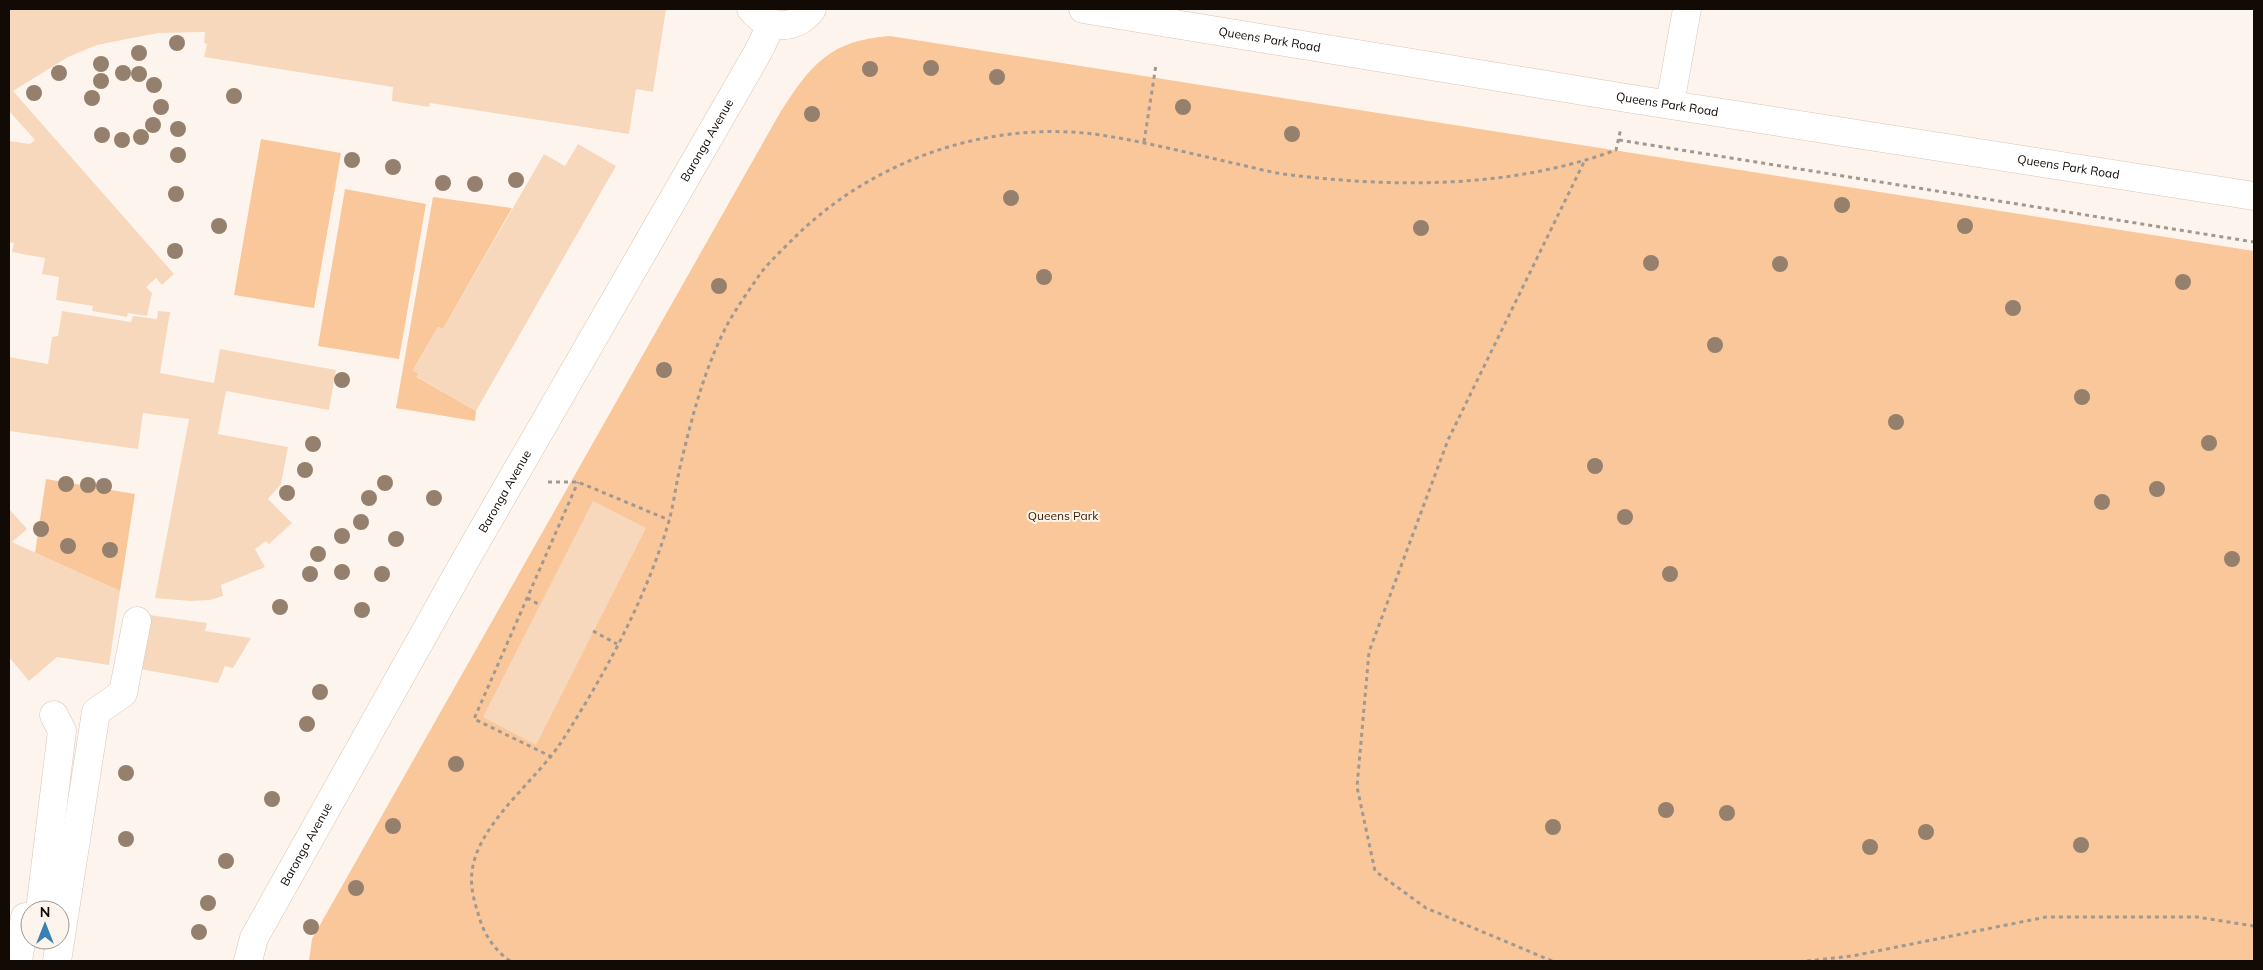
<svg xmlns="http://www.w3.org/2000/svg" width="2263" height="970" font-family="Mulish,sans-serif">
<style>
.green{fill:#fac79a}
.building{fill:#f7d8bd}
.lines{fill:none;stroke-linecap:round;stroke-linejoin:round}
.minor-casing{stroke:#d9c4b2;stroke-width:29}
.path{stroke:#a09992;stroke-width:3;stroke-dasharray:4 4;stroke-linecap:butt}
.minor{stroke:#fff;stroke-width:28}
.tree{fill:#94806c}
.labels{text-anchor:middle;stroke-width:4;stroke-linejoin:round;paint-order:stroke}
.street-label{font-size:12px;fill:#110a05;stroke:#fdf5ed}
.park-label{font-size:12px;fill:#3e2102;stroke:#fdf5ed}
</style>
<rect width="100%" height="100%" fill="#fdf5ed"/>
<g class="green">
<path d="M890,36L2254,251V961H309L312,939L781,111C811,64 831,40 890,36Z"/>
<polygon points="261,139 341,153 314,308 234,295"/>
<polygon points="345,189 426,204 399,359 318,346"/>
<polygon points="433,197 512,208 443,329 438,327 413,370 419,374 417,377 476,411 475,421 396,408"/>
<polygon points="46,479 135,494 120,591 35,553"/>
</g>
<g class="building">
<polygon points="9,9 666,9 653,92 636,89 629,134 430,103 429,107 392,101 393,87 204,57 207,44 204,43 205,32 159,33 127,39 97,45 68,57 13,91 174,274 162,285 156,278 146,287 152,293 147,316 128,313 127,317 92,311 93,306 56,300 59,277 42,274 45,258 12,252 14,243 9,242 9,141 30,144 35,140 9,111"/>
<polygon points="578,144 616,166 476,411 416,376 419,374 413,370 438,327 443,329 544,154 565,166"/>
<polygon points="62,311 131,322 133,316 157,319 158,311 170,312 160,373 214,383 220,349 336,370 329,410 226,391 218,434 288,447 281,484 268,499 292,523 269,544 266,541 255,549 265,567 221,585 223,596 210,600 190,601 155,598 189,419 143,413 138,449 9,431 9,357 48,364 52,337 58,336"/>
<polygon points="593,501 646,528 536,745 483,717"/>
<polygon points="9,509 27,529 12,542 120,591 109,665 57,657 29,681 9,657"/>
<polygon points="149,615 207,623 205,631 251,638 233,668 225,666 218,683 140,669"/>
</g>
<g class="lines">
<defs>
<g id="minor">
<path d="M751,9C768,30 796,31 812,9"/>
<path id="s1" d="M1083,9L1626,98L2254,196"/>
<polyline points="1670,104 1687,9"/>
<polyline points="40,910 62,731 54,715"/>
<polyline points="18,961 25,917 30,919"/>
<polyline points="57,961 96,712 123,693 137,621"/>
<path id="s2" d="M248,961L254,938L466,559L758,52L771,25"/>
</g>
</defs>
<use href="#minor" class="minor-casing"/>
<g class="path">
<polyline points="1619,140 2254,242"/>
<polyline points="1144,142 1156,65"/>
<polyline points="548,482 578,482 669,520"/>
<polyline points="527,598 540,605"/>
<polyline points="593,631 617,644"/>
<polyline points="552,757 474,719 578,482"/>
<path d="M510,961C494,950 483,933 478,913C474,901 470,885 472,872C477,824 537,780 562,741C605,674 646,599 669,521C674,503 676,483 681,463C692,417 704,370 726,327C735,310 747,293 758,277C767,264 780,252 792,240C871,160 989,119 1101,135C1145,142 1189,153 1233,163C1252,167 1271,173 1291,175C1399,188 1512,188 1616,150L1621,128"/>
<polyline points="1552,961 1426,908 1375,871 1357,787 1369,652 1448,440 1584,162"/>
<polyline points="1807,961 1852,956 2046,917 2197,917 2254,926"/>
</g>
<use href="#minor" class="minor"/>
</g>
<g class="tree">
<circle cx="177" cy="43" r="8"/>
<circle cx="139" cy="53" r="8"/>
<circle cx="101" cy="64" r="8"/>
<circle cx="931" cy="68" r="8"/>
<circle cx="870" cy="69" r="8"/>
<circle cx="59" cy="73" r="8"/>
<circle cx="123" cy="73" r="8"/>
<circle cx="139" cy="74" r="8"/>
<circle cx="997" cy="77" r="8"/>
<circle cx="101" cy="81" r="8"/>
<circle cx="154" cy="85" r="8"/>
<circle cx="34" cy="93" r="8"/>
<circle cx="234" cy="96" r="8"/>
<circle cx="92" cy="98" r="8"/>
<circle cx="161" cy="107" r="8"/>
<circle cx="1183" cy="107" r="8"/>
<circle cx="812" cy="114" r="8"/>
<circle cx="153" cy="125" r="8"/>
<circle cx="178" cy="129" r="8"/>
<circle cx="1292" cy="134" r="8"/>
<circle cx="102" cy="135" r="8"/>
<circle cx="141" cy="137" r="8"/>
<circle cx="122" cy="140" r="8"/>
<circle cx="178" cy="155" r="8"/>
<circle cx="352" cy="160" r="8"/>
<circle cx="393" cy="167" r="8"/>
<circle cx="516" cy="180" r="8"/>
<circle cx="443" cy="183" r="8"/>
<circle cx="475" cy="184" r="8"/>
<circle cx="176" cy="194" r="8"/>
<circle cx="1011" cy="198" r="8"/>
<circle cx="1842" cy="205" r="8"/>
<circle cx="219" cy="226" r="8"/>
<circle cx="1965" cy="226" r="8"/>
<circle cx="1421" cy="228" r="8"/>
<circle cx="175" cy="251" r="8"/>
<circle cx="1651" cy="263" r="8"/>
<circle cx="1780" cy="264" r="8"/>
<circle cx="1044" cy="277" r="8"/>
<circle cx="2183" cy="282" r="8"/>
<circle cx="719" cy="286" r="8"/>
<circle cx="2013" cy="308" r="8"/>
<circle cx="1715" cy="345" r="8"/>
<circle cx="664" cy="370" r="8"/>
<circle cx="342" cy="380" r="8"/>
<circle cx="2082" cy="397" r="8"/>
<circle cx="1896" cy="422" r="8"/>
<circle cx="2209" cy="443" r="8"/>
<circle cx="313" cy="444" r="8"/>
<circle cx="1595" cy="466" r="8"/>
<circle cx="305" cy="470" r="8"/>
<circle cx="385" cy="483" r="8"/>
<circle cx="66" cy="484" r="8"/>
<circle cx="88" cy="485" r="8"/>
<circle cx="104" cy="486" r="8"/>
<circle cx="2157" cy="489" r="8"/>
<circle cx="287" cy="493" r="8"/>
<circle cx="369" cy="498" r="8"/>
<circle cx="434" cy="498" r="8"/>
<circle cx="2102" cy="502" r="8"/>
<circle cx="1625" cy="517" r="8"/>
<circle cx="361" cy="522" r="8"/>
<circle cx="41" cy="529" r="8"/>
<circle cx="342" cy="536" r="8"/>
<circle cx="396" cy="539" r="8"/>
<circle cx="68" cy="546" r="8"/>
<circle cx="110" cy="550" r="8"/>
<circle cx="318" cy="554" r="8"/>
<circle cx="2232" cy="559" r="8"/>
<circle cx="342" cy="572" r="8"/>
<circle cx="310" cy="574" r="8"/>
<circle cx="382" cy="574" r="8"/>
<circle cx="1670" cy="574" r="8"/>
<circle cx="280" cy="607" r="8"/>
<circle cx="362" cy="610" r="8"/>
<circle cx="320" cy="692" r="8"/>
<circle cx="307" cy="724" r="8"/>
<circle cx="456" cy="764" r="8"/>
<circle cx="126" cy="773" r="8"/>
<circle cx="272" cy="799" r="8"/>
<circle cx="1666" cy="810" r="8"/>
<circle cx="1727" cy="813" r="8"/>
<circle cx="393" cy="826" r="8"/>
<circle cx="1553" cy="827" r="8"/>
<circle cx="1926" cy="832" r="8"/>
<circle cx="126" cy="839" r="8"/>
<circle cx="2081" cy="845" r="8"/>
<circle cx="1870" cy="847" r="8"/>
<circle cx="226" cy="861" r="8"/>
<circle cx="356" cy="888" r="8"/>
<circle cx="208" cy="903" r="8"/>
<circle cx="311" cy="927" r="8"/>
<circle cx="199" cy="932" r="8"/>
</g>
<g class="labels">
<g class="street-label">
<text dy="4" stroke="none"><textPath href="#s1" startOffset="189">Queens Park Road</textPath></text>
<text dy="4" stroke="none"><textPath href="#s1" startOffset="592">Queens Park Road</textPath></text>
<text dy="4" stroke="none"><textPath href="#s2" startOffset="941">Baronga Avenue</textPath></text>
<text dy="4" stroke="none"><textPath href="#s1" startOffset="998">Queens Park Road</textPath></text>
<text dy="4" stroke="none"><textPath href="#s2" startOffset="536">Baronga Avenue</textPath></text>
<text dy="4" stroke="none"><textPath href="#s2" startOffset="131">Baronga Avenue</textPath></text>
</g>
<g class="park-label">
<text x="1063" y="520">Queens Park</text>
</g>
</g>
<rect width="2263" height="970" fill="none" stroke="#110a05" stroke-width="20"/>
<g transform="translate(45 925)"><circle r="24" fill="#fdf5ed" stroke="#9f9790"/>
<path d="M0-4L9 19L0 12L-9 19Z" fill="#3881b5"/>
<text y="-8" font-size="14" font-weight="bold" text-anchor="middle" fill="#110a05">N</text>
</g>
</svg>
